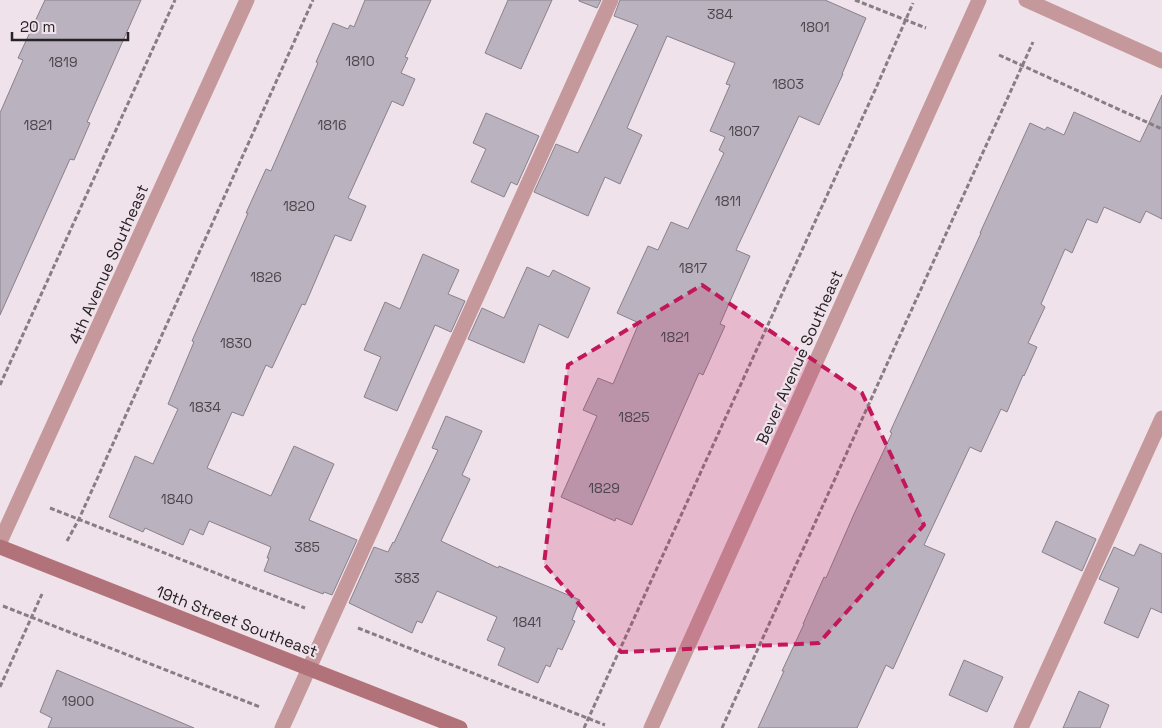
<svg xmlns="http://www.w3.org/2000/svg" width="1162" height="728" font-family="'Space Grotesk',sans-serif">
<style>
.building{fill:#bab3bf;stroke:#88818c}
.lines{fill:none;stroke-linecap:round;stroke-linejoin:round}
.path{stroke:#877e83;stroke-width:3;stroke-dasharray:5 2.5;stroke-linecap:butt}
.service{stroke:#c5999c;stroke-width:15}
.minor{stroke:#c5999c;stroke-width:15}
.tertiary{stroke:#c5999c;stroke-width:15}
.secondary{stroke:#b27279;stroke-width:15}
.marked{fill:#c2185b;fill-opacity:0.2;stroke:#c2185b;stroke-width:4;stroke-dasharray:10 6;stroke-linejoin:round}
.labels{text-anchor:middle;stroke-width:4.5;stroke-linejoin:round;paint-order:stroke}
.number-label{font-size:14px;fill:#4c464c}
.street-label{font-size:16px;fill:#272225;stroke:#f0e2ea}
</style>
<rect width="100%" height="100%" fill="#f0e2ea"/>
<g class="building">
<polygon points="45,0 141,0 87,122 90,123 74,160 70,159 0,315 0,113 23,60 18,58"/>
<polygon points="365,0 431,0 405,57 408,58 401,73 415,79 403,106 392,101 348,198 366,206 351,241 335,235 305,305 302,304 272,368 266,365 243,416 232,412 207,468 271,496 294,446 334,464 309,520 357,540 332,595 324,592 323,594 264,571 269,558 267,558 271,547 209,521 203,535 190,529 183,545 145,528 143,532 109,517 135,456 153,464 178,409 168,404 194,342 192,341 248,213 246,213 266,169 271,171 318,63 316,62 333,23 348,29 350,25 354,27"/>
<polygon points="508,0 552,0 521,69 485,53"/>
<polygon points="579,0 601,0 597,8 579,1"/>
<polygon points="620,0 825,0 866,18 842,74 843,74 819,125 799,116 736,250 750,256 720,324 725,326 703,375 699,373 632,525 616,518 615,521 561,497 597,416 583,410 598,378 613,384 639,323 617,313 648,246 658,250 671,222 688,229 724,153 719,150 725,137 710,131 730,85 726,84 735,63 667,36 627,128 642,135 620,184 605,177 588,216 534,192 556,144 578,153 638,25 614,16"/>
<polygon points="1162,95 1162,219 1146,211 1140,223 1104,207 1097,223 1087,219 1072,253 1065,249 1041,304 1045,307 1028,343 1037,347 1024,376 1023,375 1007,412 1001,409 981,452 970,447 924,545 945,554 893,669 886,665 857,728 758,728 784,671 782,671 804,624 803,624 824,577 826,578 854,514 892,433 890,432 981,233 980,233 1030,123 1045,130 1047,127 1064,135 1074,112 1140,142"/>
<polygon points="486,113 539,136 517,185 511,182 504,197 471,182 486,149 473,143"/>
<polygon points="423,254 459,270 448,294 465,301 451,332 435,325 397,411 364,397 381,357 364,350 385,302 400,309"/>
<polygon points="527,267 549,277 553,270 590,288 568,338 539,324 524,363 468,339 482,308 504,318"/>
<polygon points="446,416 482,431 462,475 470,479 441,541 498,568 499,566 580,600 572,620 575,621 562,650 558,648 550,667 546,665 538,683 498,665 505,648 487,640 497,617 437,591 422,623 417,621 412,633 349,603 374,547 388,552 393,542 394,543 438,450 432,448"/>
<polygon points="1056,521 1096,539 1082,571 1042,552"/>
<polygon points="1140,544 1162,554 1162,613 1151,608 1138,638 1104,623 1119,588 1099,579 1114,547 1134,556"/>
<polygon points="964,660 1003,677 987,712 949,695"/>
<polygon points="57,670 194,728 48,728 52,718 40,712"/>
<polygon points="1079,691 1109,705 1100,728 1063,728"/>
</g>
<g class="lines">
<g class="path">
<polyline points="855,0 926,28"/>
<polyline points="999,55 1162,129"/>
<polyline points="0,385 175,0"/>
<polyline points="50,508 305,608"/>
<polyline points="67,541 79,519 313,0"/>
<polyline points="3,606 260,707"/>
<polyline points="358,628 605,725"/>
<polyline points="0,687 42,594"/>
<polyline points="584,728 876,88 913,3"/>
<polyline points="722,728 1033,42"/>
</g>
<g class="service">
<polyline points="282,728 611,0"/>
<polyline points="1021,728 1162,418"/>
</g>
<g class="minor">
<polyline points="1026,0 1162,61"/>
<polyline points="0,542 247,0"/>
</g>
<polyline class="tertiary" points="651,728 979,0"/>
<polyline class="secondary" points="0,547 460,728"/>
</g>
<path class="marked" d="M702,285L862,393L924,525L819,643L621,652L544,564L568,365Z"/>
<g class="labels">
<g class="number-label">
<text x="720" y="19">384</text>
<text x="815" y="32">1801</text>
<text x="360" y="66">1810</text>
<text x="63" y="67">1819</text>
<text x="788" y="89">1803</text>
<text x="38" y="130">1821</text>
<text x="332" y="130">1816</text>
<text x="744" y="136">1807</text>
<text x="728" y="206">1811</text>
<text x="299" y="211">1820</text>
<text x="693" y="273">1817</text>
<text x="266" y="282">1826</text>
<text x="675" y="342">1821</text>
<text x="236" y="348">1830</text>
<text x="205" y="412">1834</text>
<text x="634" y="422">1825</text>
<text x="604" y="493">1829</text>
<text x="177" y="504">1840</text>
<text x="307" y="552">385</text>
<text x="407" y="583">383</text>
<text x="527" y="627">1841</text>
<text x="78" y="706">1900</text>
</g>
<g class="street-label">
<text transform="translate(108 264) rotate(-66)" y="6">4th Avenue Southeast</text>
<text transform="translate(799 357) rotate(-66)" y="6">Bever Avenue Southeast</text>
<text transform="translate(237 621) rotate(21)" y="6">19th Street Southeast</text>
</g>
</g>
<path d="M12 32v8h116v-8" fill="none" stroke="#272225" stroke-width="2.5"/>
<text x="20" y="32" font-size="15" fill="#272225" stroke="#f0e2ea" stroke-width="4" paint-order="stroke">20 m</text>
</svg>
